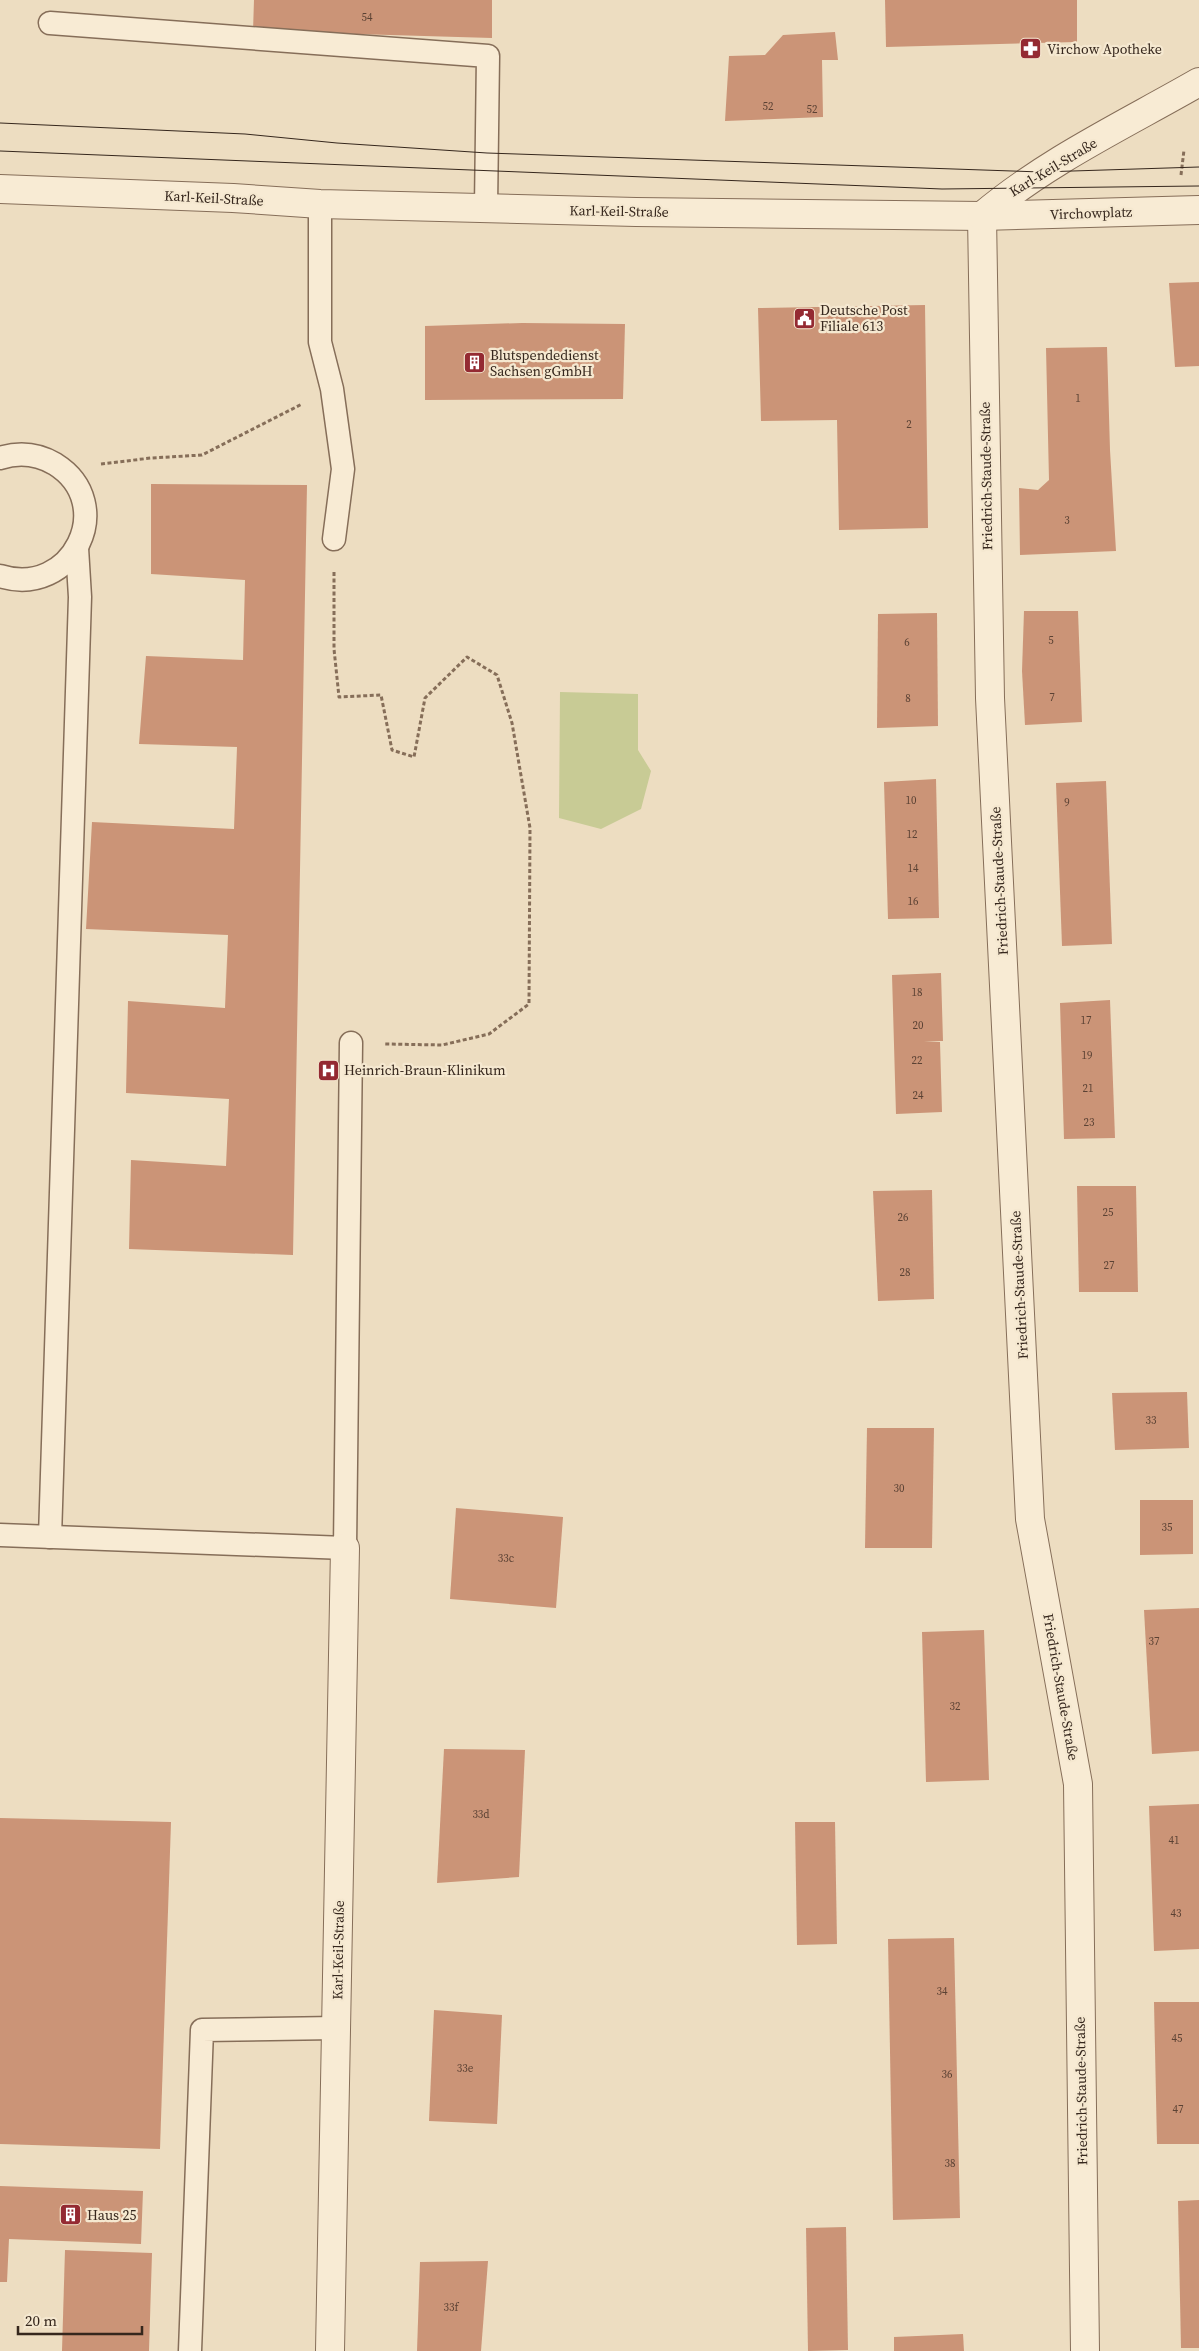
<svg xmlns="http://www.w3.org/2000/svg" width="1199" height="2351" font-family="'Source Serif 4',serif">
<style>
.green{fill:#c8cb95}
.building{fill:#cb9477}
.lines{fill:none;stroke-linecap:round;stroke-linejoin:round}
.service-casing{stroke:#866e59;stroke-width:25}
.minor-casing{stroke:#866e59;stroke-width:30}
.path{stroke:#866e59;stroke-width:3;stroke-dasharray:4 2.5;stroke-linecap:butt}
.service{stroke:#f8ebd4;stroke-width:22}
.minor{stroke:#f8ebd4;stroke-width:28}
.tram{stroke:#36271d;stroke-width:1}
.labels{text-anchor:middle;stroke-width:4.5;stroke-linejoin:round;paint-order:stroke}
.number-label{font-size:11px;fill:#5b4234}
.poi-label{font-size:14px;fill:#36271d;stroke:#f5e8d0;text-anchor:start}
.street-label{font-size:14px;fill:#36271d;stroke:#f5e8d0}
</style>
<rect width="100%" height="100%" fill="#edddc1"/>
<polygon class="green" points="560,692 638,694 638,750 651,771 641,809 601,829 559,818"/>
<g class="building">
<polygon points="254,0 492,0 492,38 253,31"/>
<polygon points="885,0 1077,0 1077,42 886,47"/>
<polygon points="835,32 838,60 822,60 823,117 725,121 729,56 765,55 783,35"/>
<polygon points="1199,282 1199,366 1175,367 1169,283"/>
<polygon points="925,305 928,528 839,530 837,420 761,421 758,308"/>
<polygon points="522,323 625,324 623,399 425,400 425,326"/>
<polygon points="1107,347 1110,450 1116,551 1020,555 1019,488 1038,490 1049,480 1046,348"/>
<polygon points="151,484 307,485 293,1255 129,1249 131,1160 226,1166 229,1099 126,1093 128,1001 225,1008 228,935 86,929 92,822 234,829 237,747 139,744 146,656 243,660 245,580 151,574"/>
<polygon points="1024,611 1078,611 1082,722 1025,725 1022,671"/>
<polygon points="937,613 938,726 877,728 878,614"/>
<polygon points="936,779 939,918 888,919 884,782"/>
<polygon points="1106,781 1112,944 1062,946 1056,783"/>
<polygon points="941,973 943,1041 924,1041 940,1042 942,1112 896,1114 892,975"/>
<polygon points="1110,1000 1115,1138 1064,1139 1060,1003"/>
<polygon points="1077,1186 1136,1186 1138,1292 1079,1292"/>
<polygon points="932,1190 934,1299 878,1301 873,1191"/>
<polygon points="1187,1392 1189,1448 1115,1450 1112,1393"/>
<polygon points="867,1428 934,1428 932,1548 865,1548"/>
<polygon points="1140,1500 1193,1500 1193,1554 1140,1555"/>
<polygon points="456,1508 563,1517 556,1608 450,1599"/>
<polygon points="1199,1608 1199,1751 1152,1754 1144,1610"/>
<polygon points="984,1630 989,1780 926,1782 922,1632"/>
<polygon points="444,1749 525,1750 519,1877 437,1883"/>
<polygon points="1199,1804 1199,1949 1154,1951 1149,1806"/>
<polygon points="0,1818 171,1822 160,2149 0,2144"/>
<polygon points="795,1822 835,1822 837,1944 797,1945"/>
<polygon points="954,1938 960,2218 893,2220 888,1939"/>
<polygon points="1154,2002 1199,2002 1199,2144 1157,2144"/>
<polygon points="434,2010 502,2015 497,2124 429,2121"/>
<polygon points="0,2186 143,2191 141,2244 9,2239 7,2282 0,2282"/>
<polygon points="1199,2200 1199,2348 1181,2348 1178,2201"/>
<polygon points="846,2227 848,2350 808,2351 806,2228"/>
<polygon points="65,2250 152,2253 149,2351 62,2351"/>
<polygon points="488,2261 481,2351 417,2351 420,2262"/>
<polygon points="963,2334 964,2351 894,2351 894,2337"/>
</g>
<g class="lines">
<defs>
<g id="service">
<polyline points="50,23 488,56 486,207"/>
<polyline points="320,204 320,342 332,389 343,469 334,539"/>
<path d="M0,458C19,452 38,454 55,464C119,504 72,599 0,576"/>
<polyline points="0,1535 345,1548 351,1043"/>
<polyline points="50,1537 80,597 77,548"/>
<polyline points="190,2351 202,2030 336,2028"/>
</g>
<g id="minor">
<polyline points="0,189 233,198 320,204 636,212 982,216 1199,210"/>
<polyline points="982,216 990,698 1030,1519 1078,1784 1085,2351"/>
<path d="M982,216C1047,161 1126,124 1199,82"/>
<polyline points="330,2351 345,1548"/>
</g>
</defs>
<use href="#service" class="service-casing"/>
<use href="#minor" class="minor-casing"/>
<g class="path">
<polyline points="1181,175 1184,150"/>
<polyline points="101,464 151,458 202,455 302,404"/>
<polyline points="334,572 334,649 339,697 381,695 392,750 414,757 425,698 467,657 497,675 512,723 530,828 529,1004 489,1034 442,1045 385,1044"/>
</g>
<use href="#service" class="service"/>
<use href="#minor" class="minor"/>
<g class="tram">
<polyline points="0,123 245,134 337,143 487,153 1041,172 1199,167"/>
<polyline points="0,151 942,189 1199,186"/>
</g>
</g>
<defs>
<symbol id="pharmacy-square" viewBox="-11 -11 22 22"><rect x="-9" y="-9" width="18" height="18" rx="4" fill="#942a32" stroke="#f5e8d0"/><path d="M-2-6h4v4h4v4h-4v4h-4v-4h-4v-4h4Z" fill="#fff"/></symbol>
<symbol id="civic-square" viewBox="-11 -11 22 22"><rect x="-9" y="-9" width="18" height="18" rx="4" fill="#942a32" stroke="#f5e8d0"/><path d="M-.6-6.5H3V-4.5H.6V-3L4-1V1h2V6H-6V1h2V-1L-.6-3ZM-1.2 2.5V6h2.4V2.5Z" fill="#fff"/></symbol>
<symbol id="building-square" viewBox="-11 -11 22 22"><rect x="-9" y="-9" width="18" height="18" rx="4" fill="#942a32" stroke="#f5e8d0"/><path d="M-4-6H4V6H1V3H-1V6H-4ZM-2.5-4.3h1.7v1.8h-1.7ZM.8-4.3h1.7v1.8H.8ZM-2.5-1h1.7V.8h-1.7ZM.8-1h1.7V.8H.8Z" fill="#fff"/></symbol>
<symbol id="hospital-square" viewBox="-11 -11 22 22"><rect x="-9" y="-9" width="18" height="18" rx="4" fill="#942a32" stroke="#f5e8d0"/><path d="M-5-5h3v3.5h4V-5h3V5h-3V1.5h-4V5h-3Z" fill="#fff"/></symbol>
</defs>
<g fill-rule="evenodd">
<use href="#pharmacy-square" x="1018" y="36" width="25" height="25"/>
<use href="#civic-square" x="792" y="306" width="25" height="25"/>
<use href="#building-square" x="462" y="350" width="25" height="25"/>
<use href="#hospital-square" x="316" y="1058" width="25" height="25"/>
<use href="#building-square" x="58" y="2202" width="25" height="25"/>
</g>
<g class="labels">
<g class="number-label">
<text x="367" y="21">54</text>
<text x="768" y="110">52</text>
<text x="812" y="113">52</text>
<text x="1078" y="402">1</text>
<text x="909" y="428">2</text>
<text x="1067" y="524">3</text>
<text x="1051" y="644">5</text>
<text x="907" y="646">6</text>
<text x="1052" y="701">7</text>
<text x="908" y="702">8</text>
<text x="911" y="804">10</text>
<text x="1067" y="806">9</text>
<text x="912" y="838">12</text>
<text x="913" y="872">14</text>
<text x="913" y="905">16</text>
<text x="917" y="996">18</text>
<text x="1086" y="1024">17</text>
<text x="918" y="1029">20</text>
<text x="1087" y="1059">19</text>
<text x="917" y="1064">22</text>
<text x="1088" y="1092">21</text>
<text x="918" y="1099">24</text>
<text x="1089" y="1126">23</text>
<text x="1108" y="1216">25</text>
<text x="903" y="1221">26</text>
<text x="1109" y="1269">27</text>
<text x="905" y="1276">28</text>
<text x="1151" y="1424">33</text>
<text x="899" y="1492">30</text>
<text x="1167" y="1531">35</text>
<text x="506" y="1562">33c</text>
<text x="1154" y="1645">37</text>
<text x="955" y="1710">32</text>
<text x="481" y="1818">33d</text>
<text x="1174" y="1844">41</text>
<text x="1176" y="1917">43</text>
<text x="942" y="1995">34</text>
<text x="1177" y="2042">45</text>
<text x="465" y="2072">33e</text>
<text x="947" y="2078">36</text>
<text x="1178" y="2113">47</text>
<text x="950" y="2167">38</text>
<text x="451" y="2311">33f</text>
</g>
<g class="poi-label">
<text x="1047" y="54">Virchow Apotheke</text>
<text x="820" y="315">Deutsche Post<tspan x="820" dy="16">Filiale 613</tspan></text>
<text x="490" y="360">Blutspendedienst<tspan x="490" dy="16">Sachsen gGmbH</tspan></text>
<text x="344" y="1075">Heinrich-Braun-Klinikum</text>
<text x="87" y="2220">Haus 25</text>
</g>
<g class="street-label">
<text transform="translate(1053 167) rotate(-31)" y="5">Karl-Keil-Straße</text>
<text transform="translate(214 198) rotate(3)" y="5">Karl-Keil-Straße</text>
<text transform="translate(619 211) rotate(1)" y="5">Karl-Keil-Straße</text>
<text transform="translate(1091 213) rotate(-2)" y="5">Virchowplatz</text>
<text transform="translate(986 476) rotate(-91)" y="5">Friedrich-Staude-Straße</text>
<text transform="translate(999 881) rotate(-93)" y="5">Friedrich-Staude-Straße</text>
<text transform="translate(1019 1285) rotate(-93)" y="5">Friedrich-Staude-Straße</text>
<text transform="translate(1061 1687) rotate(80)" y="5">Friedrich-Staude-Straße</text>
<text transform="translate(338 1950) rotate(-89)" y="5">Karl-Keil-Straße</text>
<text transform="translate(1081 2091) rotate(-91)" y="5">Friedrich-Staude-Straße</text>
</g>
</g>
<path d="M18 2326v8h124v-8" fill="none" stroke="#36271d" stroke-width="2.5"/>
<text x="25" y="2326" font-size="15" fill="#36271d" stroke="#f5e8d0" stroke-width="4" paint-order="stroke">20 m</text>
</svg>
